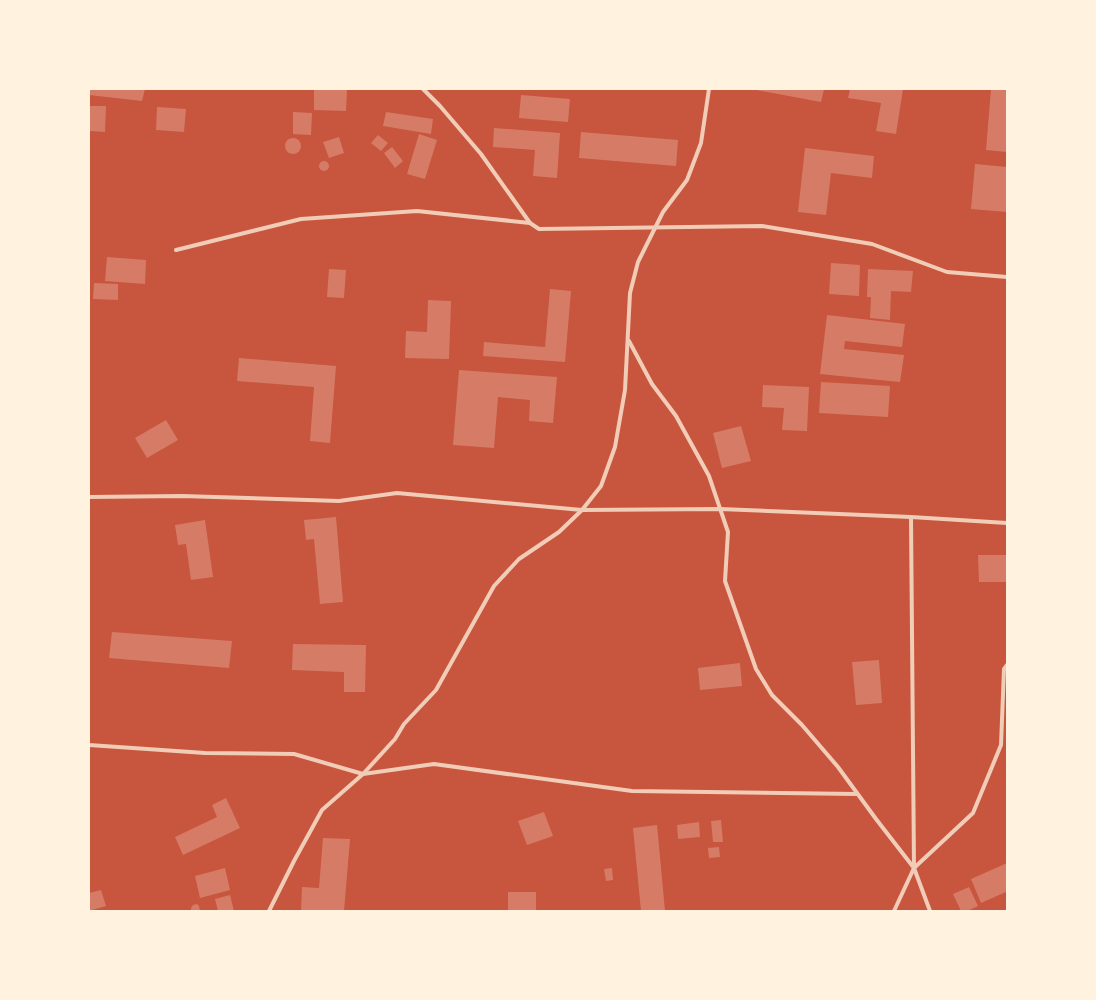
<svg xmlns="http://www.w3.org/2000/svg" width="1096" height="1000" font-family="Arial,sans-serif">
<style>
.building{fill:#d67c66}
.lines{fill:none;stroke-linecap:round;stroke-linejoin:round}
.minor{stroke:#f1ccb7;stroke-width:4}
</style>
<rect width="100%" height="100%" fill="#c8553d"/>
<g class="building">
<polygon points="89,89 145,89 142,101 89,95"/>
<polygon points="314,89 347,89 346,111 314,110"/>
<polygon points="751,89 824,89 821,102"/>
<polygon points="850,89 903,89 896,134 876,131 881,103 848,98"/>
<polygon points="991,89 1007,89 1007,152 986,150"/>
<polygon points="521,95 570,99 568,122 519,118"/>
<polygon points="89,106 106,106 105,132 89,131"/>
<polygon points="157,107 186,109 184,132 156,130"/>
<polygon points="293,112 312,113 311,135 293,134"/>
<polygon points="386,112 433,119 431,134 383,126"/>
<polygon points="494,128 560,133 557,178 533,176 535,150 493,147"/>
<polygon points="581,132 678,140 676,166 579,158"/>
<polygon points="419,134 437,140 425,179 407,174"/>
<polygon points="378,135 388,143 381,151 371,143"/>
<polygon points="339,137 344,153 329,158 323,142"/>
<circle cx="293" cy="146" r="8"/>
<polygon points="392,147 403,161 395,168 384,153"/>
<polygon points="805,148 874,156 872,178 831,173 826,215 798,212"/>
<circle cx="324" cy="166" r="5"/>
<polygon points="975,164 1007,167 1007,212 971,209"/>
<polygon points="107,257 146,260 145,284 105,281"/>
<polygon points="831,263 860,265 859,296 829,294"/>
<polygon points="329,269 346,270 344,298 327,297"/>
<polygon points="868,269 913,271 911,292 891,291 890,320 870,318 871,297 867,297"/>
<polygon points="94,283 118,284 118,300 93,299"/>
<polygon points="550,289 571,291 565,362 483,356 484,342 545,347"/>
<polygon points="428,300 451,301 449,359 405,358 406,331 427,332"/>
<polygon points="827,315 905,324 902,347 845,341 844,349 904,355 900,382 820,374"/>
<polygon points="239,358 336,366 330,443 310,441 314,387 237,381"/>
<polygon points="459,370 557,377 553,423 529,421 530,400 498,397 494,448 453,445"/>
<polygon points="821,382 890,386 888,417 819,413"/>
<polygon points="763,385 809,387 807,431 782,430 784,408 762,407"/>
<polygon points="166,420 178,440 147,458 135,438"/>
<polygon points="741,426 751,461 722,468 713,433"/>
<polygon points="336,517 343,602 320,604 314,539 306,540 304,520"/>
<polygon points="205,520 213,577 191,580 186,544 178,545 175,525"/>
<polygon points="978,555 1007,555 1007,582 979,582"/>
<polygon points="112,632 232,641 229,668 109,658"/>
<polygon points="293,644 366,645 365,692 344,692 344,672 292,670"/>
<polygon points="879,660 882,703 856,705 852,662"/>
<polygon points="740,663 742,686 700,690 698,668"/>
<polygon points="226,798 240,828 183,855 175,837 217,817 212,805"/>
<polygon points="544,812 553,836 527,845 518,821"/>
<polygon points="721,820 723,842 713,842 711,821"/>
<polygon points="699,822 700,837 678,839 677,825"/>
<polygon points="657,825 665,911 641,911 633,828"/>
<polygon points="323,838 350,839 344,911 301,911 302,887 319,888"/>
<polygon points="719,847 720,857 709,858 708,848"/>
<polygon points="1007,863 1007,895 1006,892 981,903 971,879"/>
<polygon points="225,868 230,890 200,898 195,876"/>
<polygon points="612,868 613,880 606,881 604,869"/>
<polygon points="969,887 978,906 967,911 961,911 953,894"/>
<polygon points="101,890 106,906 89,911 89,893"/>
<rect x="508" y="892" width="28" height="19"/>
<polygon points="230,895 234,911 218,911 215,899"/>
<polygon points="197,904 199,906 200,911 191,911 191,908 193,905"/>
</g>
<g class="lines">
<g class="minor">
<polyline points="423,89 440,106 481,154 530,223 539,229 762,226 872,244 947,272 1007,277"/>
<polyline points="176,250 301,219 417,211 530,223"/>
<polyline points="629,341 652,384 676,416 709,476 728,532 725,581 756,669 772,695 802,725 838,767 876,819 914,868 930,911"/>
<polyline points="89,497 182,496 339,501 397,493 582,510 720,509 911,517 1007,523"/>
<polyline points="911,517 914,867"/>
<polyline points="89,745 205,753 294,754 363,774 434,764 632,791 857,794"/>
<polyline points="269,911 294,861 322,810 363,774 395,739 404,724 436,690 494,586 519,559 559,532 582,510 601,486 615,447 625,390 630,293 638,262 663,212 687,180 701,143 709,89"/>
<polyline points="894,911 914,868 973,813 1001,745 1004,669 1007,665"/>
</g>
</g>
<rect width="1096" height="1000" fill="none" stroke="#fff3e0" stroke-width="180"/>
</svg>
